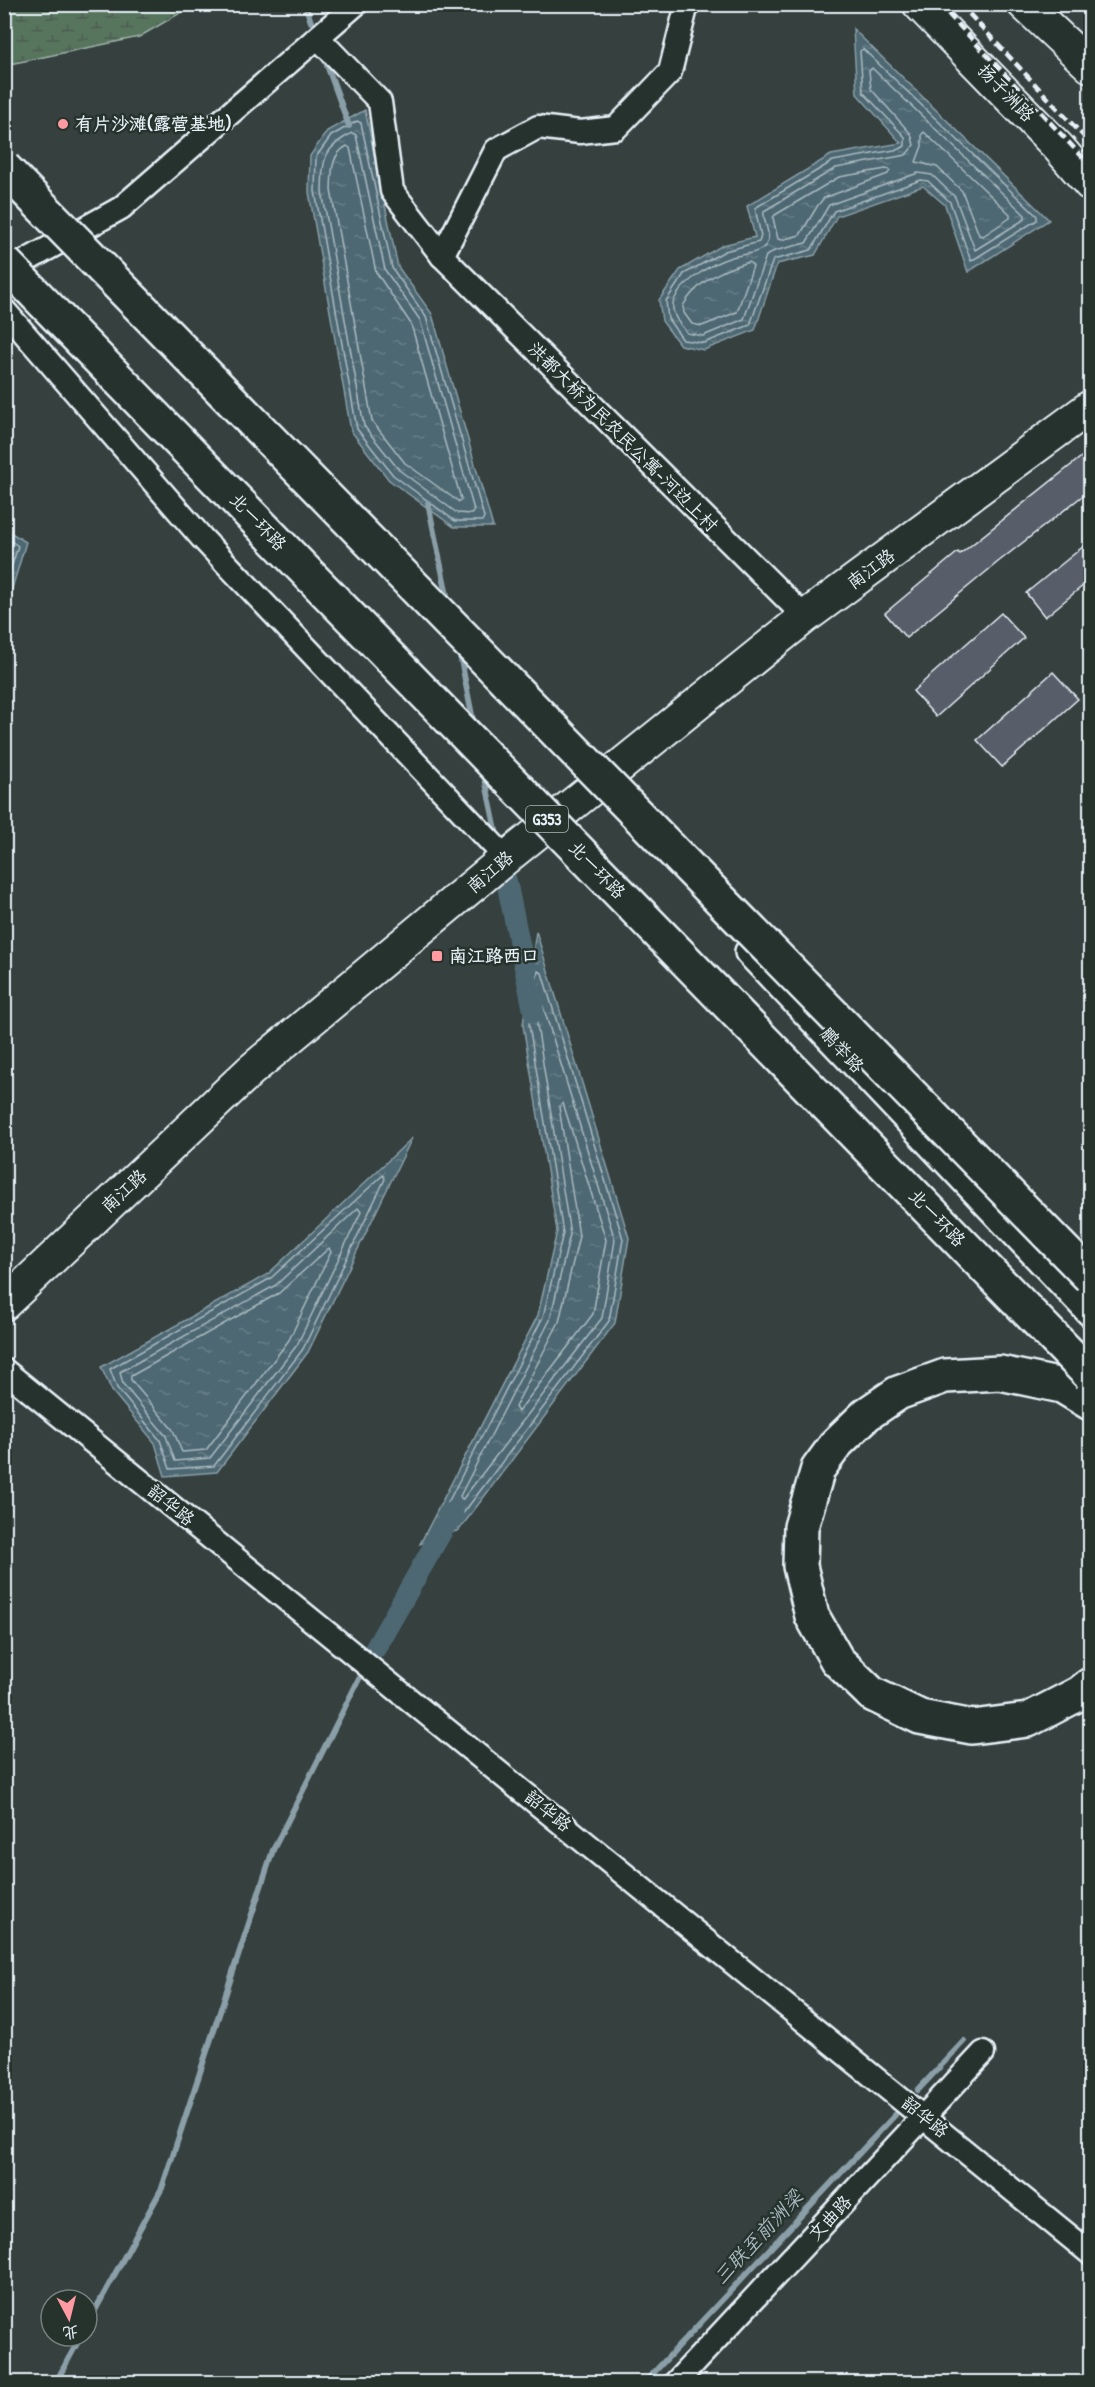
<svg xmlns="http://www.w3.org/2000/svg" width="1095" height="2387" font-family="'Patrick Hand','LXGW WenKai TC',sans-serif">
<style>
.wetland{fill:url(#wetland-marsh);stroke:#9fb2aa;stroke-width:1.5}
.water{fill:url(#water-ripples);stroke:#8b9fa8;stroke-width:1.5}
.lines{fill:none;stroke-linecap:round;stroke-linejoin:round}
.shore{stroke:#aabac2;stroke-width:1.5}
.stream{stroke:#8b9fa8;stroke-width:6}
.canal{stroke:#4d6872;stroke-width:21}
.building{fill:#595d6a;stroke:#e8f1f8;stroke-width:1.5}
.minor-casing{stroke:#e8f1f8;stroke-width:27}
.tertiary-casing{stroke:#e8f1f8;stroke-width:32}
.secondary-casing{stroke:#e8f1f8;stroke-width:36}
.trunk-casing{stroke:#e8f1f8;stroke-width:38}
.minor{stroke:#26332d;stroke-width:22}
.tertiary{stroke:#26332d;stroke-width:27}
.secondary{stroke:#26332d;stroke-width:32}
.trunk{stroke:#26332d;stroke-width:33}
.rail{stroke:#e8f1f8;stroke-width:4.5;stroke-dasharray:9 4.5;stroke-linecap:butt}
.trunk-bridge-casing{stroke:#e8f1f8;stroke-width:38;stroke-linecap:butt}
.trunk-bridge{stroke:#26332d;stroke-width:33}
.poi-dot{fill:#ff9aa2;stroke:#26332d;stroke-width:2}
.labels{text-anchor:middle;stroke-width:5;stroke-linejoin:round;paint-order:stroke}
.shield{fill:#26332d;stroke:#aeb8bb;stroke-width:1.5}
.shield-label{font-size:16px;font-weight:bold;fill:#e8f1f8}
.street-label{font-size:18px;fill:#e8f1f8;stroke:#26332d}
.poi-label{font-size:18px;font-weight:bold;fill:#e8f1f8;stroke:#26332d;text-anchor:start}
.water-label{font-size:20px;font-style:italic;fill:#aabac2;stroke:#26332d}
</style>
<defs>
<pattern id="wetland-marsh" width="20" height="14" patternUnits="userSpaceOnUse" patternTransform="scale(1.5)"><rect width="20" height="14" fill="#56745c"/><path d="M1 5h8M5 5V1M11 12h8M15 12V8" fill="none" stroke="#4d5c52"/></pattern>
<pattern id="water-ripples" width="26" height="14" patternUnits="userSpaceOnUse" patternTransform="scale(1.5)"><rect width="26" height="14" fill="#4d6872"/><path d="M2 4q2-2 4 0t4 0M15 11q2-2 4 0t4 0" fill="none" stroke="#677e87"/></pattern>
</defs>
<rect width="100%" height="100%" fill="#35403f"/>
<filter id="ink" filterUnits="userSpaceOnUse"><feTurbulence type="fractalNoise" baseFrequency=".0167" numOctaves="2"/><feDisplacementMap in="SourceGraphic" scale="12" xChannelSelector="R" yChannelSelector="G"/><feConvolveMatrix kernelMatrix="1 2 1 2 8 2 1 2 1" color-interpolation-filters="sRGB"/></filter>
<g filter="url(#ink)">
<polygon class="wetland" points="4,5 5,4 194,5 139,37 5,65"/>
<g class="water">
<polygon points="853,29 1049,220 968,272 945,205 923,186 837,216 815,255 777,264 755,330 704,350 680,345 662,321 659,300 680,270 723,245 755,237 747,206 831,155 901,143 857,94"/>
<polygon points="365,110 398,267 432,314 493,527 454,527 389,480 351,431 309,192 310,156 327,131"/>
<polygon points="5,529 26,542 11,592 5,604"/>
<polygon points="536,931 629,1238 615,1323 459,1530 420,1544 538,1315 557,1231 523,1025"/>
<polygon points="412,1138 308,1352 217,1472 165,1476 155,1443 112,1391 101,1367 268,1274"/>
</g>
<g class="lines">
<g class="shore">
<polygon points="863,49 1037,216 1037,220 971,261 950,202 928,181 921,180 834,211 811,250 773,260 750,325 704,343 683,340 668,319 666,301 684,274 725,251 759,242 761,236 755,208 833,161 900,149 905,146 905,137 863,92 860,51"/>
<path d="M872,68L1025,215V219L975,250L955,197L932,175L918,173L829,205L806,243L774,251L766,256L744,319L703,336L687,333C681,325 671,315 673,304C677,285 712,263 729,258C740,254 757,255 765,246C774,236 762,222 764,211L836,168L906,155L914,145L911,134L871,89L869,71Z"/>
<polygon points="357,121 361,123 392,268 426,317 484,517 482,521 455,521 393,475 357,429 315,191 316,157 331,136"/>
<polygon points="924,132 1010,214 1010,218 983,236 979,235 962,191 937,167 916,162 922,146 922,134"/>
<path d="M352,133L356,135L385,270L420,320L474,510L472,514L457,513L399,470L364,426L322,191C323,160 322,149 352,133Z"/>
<path d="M347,146L350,148L376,272L411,324L461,499L459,502L405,463L372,421L331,190C332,174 330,155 347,146Z"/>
<polygon points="886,169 890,170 888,174 824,198 818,205 800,235 781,240 778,239 773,218 775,215 839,177"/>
<path d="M749,262L753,266L737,312L702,326L692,324L684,313L683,306C697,281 722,269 749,262Z"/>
<polyline points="4,536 18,546 4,591"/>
<polygon points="538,971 542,973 623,1239 609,1321 455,1524 438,1530 436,1526 543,1317 563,1233 529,1025"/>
<polygon points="543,1006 615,1240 602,1318 462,1500 460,1496 550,1320 570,1234 537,1025 539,1008"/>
<polygon points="563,1103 606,1240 593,1314 518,1412 515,1407 559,1322 579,1236 559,1107"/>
<polygon points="383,1175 385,1179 303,1349 214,1466 170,1469 160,1440 117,1388 110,1369 271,1278"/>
<polygon points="358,1208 361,1212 297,1345 210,1458 175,1461 166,1436 123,1384 120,1372 276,1285"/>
<polygon points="329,1248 331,1252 289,1340 206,1450 182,1452 173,1430 131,1380 131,1376 279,1293"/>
</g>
<g class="stream">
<polyline points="305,4 311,22"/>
<polyline points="324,57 349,126"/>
<polyline points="428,503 449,605"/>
<polyline points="459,650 474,725"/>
<polyline points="484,774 498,840"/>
<polyline points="918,2090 964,2041"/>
<polyline points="87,2325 162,2188 273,1850 359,1679"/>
<polyline points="56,2382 81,2336"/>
<polyline points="645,2382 895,2115"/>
</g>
<g class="canal">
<polyline points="506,879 534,1013"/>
<polyline points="375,1649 453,1512"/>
</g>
</g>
<g class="building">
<polygon points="1090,450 1090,490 998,562 906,638 885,613 958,552 960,554"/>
<polygon points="1090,541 1090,580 1045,617 1026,593"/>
<polygon points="1001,613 1024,638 936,717 913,691"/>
<polygon points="1053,672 1078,699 1002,767 977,740"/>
</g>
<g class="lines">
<defs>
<g id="minor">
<polyline points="325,45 380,102 392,191 442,256 805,617"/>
<polyline points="442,256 496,150 538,127 580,132 616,128 670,72 687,4"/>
<polyline points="4,273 121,208 356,4"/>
<polyline points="4,310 202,538 506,858"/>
<polyline points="4,1370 1090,2253"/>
<polyline points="676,2382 983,2053"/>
</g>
<polyline id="tertiary" points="749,952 1090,1312"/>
<g id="secondary">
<polyline points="919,4 1058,147 1090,184"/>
<polyline points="1024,4 1090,66"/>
<polyline points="4,1304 250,1071 506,858 805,617 1090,407"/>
</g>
<polyline id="trunk" points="1090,1403 1062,1386 1000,1373 945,1376 898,1393 867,1414 837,1443 818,1469 801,1527 800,1566 812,1616 837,1660 872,1694 920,1717 972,1727 1028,1720 1080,1693 1090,1685"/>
</defs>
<use href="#minor" class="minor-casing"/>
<use href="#tertiary" class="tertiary-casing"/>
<use href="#secondary" class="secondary-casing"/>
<use href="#trunk" class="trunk-casing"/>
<use href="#minor" class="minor"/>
<use href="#tertiary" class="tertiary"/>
<use href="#secondary" class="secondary"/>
<use href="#trunk" class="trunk"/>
<g class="rail">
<polyline points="939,4 1090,165"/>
<polyline points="960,4 1090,143"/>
</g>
<defs>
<g id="trunk-bridge">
<polyline points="4,168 1090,1277"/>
<polyline points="4,262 1090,1375"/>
</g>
</defs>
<use href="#trunk-bridge" class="trunk-bridge-casing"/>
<use href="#trunk-bridge" class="trunk-bridge"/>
</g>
</g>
<g class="poi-dot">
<circle cx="63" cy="124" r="6"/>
<rect x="431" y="950" width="12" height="12" rx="3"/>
</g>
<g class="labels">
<rect class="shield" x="526" y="806" width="42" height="26" rx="4.5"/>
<g class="shield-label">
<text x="547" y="825">G353</text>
</g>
<g class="street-label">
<text transform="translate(1006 93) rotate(46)" y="6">扬子洲路</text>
<text transform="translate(623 437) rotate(45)" y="6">洪都大桥为民农民公寓-河边上村</text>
<text transform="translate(258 522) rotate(46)" y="6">北一环路</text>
<text transform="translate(871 569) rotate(-36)" y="6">南江路</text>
<text transform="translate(597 870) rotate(46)" y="6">北一环路</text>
<text transform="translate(490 872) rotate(-40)" y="6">南江路</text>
<text transform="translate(842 1050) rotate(47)" y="6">鹏举路</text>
<text transform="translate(124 1191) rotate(-43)" y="6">南江路</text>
<text transform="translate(937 1218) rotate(46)" y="6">北一环路</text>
<text transform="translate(171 1505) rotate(39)" y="6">韶华路</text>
<text transform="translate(548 1811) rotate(39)" y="6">韶华路</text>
<text transform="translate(925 2117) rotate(39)" y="6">韶华路</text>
<text transform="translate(830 2218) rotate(-47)" y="6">文曲路</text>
</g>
<g class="poi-label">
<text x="75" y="130">有片沙滩(露营基地)</text>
<text x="449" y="962">南江路西口</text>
</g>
<g class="water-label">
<text transform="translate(758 2237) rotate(-47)" y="7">三联至前洲梁</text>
</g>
</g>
<rect width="1095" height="2387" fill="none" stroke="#26332d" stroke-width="24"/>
<rect x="12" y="12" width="1071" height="2363" fill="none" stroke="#e8f1f8" stroke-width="2" filter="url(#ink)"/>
<g transform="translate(69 2318) rotate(173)"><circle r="28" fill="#26332d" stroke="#747f7e" stroke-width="1.5"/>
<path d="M0-4.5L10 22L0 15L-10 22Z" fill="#ff9aa2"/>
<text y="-9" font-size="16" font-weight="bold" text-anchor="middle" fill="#e8f1f8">北</text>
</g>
</svg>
